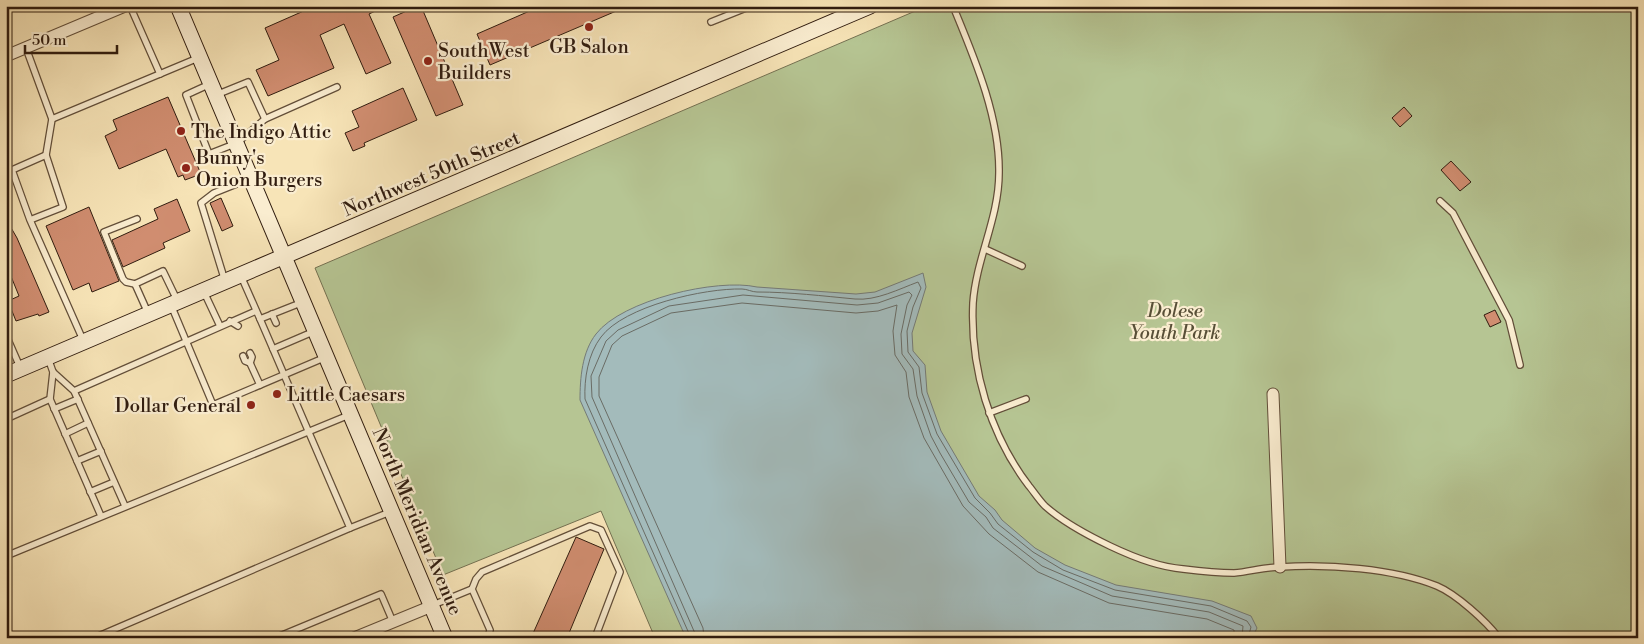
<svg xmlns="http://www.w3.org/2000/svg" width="1644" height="644" font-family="'Libre Bodoni',serif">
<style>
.green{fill:#b6c593;stroke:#737051}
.water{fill:#a3bbbb;stroke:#757b76}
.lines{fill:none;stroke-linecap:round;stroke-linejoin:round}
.shore{stroke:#6a6c65;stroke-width:1}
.building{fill:#d08d70;stroke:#301c0f}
.lane-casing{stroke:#624e39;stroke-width:8}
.street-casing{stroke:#624e39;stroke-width:13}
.secondary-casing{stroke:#301c0f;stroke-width:17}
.lane{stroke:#faedd0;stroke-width:5.5}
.street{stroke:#faedd0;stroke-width:11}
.secondary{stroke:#faedd0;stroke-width:15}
.poi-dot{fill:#8f2418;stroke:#faedd0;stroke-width:2}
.labels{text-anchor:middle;stroke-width:4.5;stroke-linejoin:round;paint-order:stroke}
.poi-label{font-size:19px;fill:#301c0f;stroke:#faedd0;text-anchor:start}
.street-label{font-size:19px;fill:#301c0f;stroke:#faedd0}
.park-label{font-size:19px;font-style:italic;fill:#584f37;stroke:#faedd0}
</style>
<rect width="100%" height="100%" fill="#f7e4b7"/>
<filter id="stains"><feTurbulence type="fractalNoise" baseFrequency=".004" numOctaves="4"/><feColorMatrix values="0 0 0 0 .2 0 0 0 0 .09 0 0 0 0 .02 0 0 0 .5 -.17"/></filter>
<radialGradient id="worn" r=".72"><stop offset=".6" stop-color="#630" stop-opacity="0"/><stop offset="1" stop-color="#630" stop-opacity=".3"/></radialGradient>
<polygon class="green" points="927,6 1638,6 1638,638 655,638 601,511 443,575 315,268"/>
<path class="water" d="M923,273L926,287L912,333L913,351L925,365L927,392L941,431L979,496L995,510L1002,520L1035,548L1065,565L1116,585L1212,601L1251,616L1257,628L1252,638H686L580,400C580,378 582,352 596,334C622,300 717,278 757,287L856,294L875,292Z"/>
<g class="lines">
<g class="shore">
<path d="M691,638L585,399C584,379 588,354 601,337C624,306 705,288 742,289C747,289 752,292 757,292C790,292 823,296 855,299C876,301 899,289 918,282L921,288L913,307L907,331L908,352L919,367L922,393L937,434L975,498L990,513L998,524L1033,552L1063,570L1115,590L1211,606L1247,621L1251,627L1248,638"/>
<polyline points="697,638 592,397 591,376 606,341 618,330 669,306 743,295 857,305 878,303 909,292 912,295 907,305 901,334 902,354 913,369 917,396 931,436 940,453 969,502 986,517 993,528 1042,566 1112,596 1209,612 1243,626 1242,638"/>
<polyline points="704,638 703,628 599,396 599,377 612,345 622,336 671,313 742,303 856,313 878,311 897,305 893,331 895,355 906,372 909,397 924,438 963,506 989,534 1038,572 1109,603 1207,619 1234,630 1234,638"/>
</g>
</g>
<g class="building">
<polygon points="315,6 386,6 369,14 391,63 366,74 344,24 320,35 334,68 268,96 256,70 279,60 265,28"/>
<polygon points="418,6 421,6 463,105 436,116 393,17"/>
<polygon points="541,6 628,6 490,65 477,34"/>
<polygon points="403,88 417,120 364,143 365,146 353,151 345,133 359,127 352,111"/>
<polygon points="168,97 201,174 185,180 183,175 178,177 166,149 119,169 105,136 117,130 113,120"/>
<polygon points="1404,107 1412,116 1400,127 1392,118"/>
<polygon points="1451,161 1471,182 1460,191 1441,170"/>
<polygon points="221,198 233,226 222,231 210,203"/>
<polygon points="177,199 190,231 163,243 165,248 123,267 112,240 158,219 154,209"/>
<polygon points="89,207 119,281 92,292 89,283 73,290 46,226"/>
<polygon points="6,219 17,238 49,312 39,316 38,314 16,321 8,301 19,296 6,264"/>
<polygon points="1495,310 1501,322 1490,327 1484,315"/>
<polygon points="576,537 604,549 567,638 531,638"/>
</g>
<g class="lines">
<defs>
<g id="lane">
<polyline points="130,6 160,74"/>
<path d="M953,6C974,57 1000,117 999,173C999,218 976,259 973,303C970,368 990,435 1029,486C1034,492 1039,500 1045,506C1064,523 1087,535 1110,546C1133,557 1158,567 1183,569C1199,571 1217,573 1234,573C1249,572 1264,567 1280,567C1328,564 1392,568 1437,586C1456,594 1486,621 1499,638"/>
<polyline points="711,22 751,6"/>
<polyline points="26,48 52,119 198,58"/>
<polyline points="210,84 186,95 209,154 237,143 265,119 337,87"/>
<polyline points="216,95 248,82 265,119"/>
<polyline points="46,155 52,119"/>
<polyline points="1440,201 1453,213 1509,320 1520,365"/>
<polyline points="30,220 63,207 46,155 12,170 30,220 83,340"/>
<polyline points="985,249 1022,266"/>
<polyline points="241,276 260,319 303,302"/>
<polyline points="225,281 201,203 214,193 249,179"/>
<polyline points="135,284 126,282 123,279 104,232 137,219"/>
<polyline points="204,292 220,326"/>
<polyline points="171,305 213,405 326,357"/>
<polyline points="148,313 135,284 163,271 177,300"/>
<polyline points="272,314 276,323"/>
<polyline points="260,319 273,349"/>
<polyline points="230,321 238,326"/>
<polyline points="6,335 20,367"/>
<polyline points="243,356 245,361 250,363 260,385"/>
<polyline points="48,358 53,372 74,391 125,506"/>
<polyline points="250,363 252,357 250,353"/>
<polyline points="53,372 50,399 101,516"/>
<polyline points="74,391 256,311"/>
<polyline points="54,409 78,399"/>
<polyline points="989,413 1026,399"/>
<polyline points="6,419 50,399"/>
<polyline points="65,434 88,423"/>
<polyline points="77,461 101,451"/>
<polyline points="90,492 114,482"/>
<polyline points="350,528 390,512"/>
<polyline points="6,556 349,415"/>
<polyline points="433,605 472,589"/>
<polyline points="94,638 350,528 273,349 315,331"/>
<polyline points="275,638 381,594 393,622"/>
<polyline points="488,638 490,630 472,589 476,579 482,572 590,526 601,530 620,572 595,638"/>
</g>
<g id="street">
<polyline points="6,56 125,6"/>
<polyline points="1273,394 1280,567"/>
<polyline points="354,638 432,606"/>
</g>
<g id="secondary">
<polyline points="178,6 445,638"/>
<polyline points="6,375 870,6"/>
</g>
</defs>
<use href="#lane" class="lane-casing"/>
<use href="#street" class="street-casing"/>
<use href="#secondary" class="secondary-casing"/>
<use href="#lane" class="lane"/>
<use href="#street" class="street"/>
<use href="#secondary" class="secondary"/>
</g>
<g class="poi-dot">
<circle cx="589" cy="27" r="5"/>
<circle cx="428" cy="61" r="5"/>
<circle cx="181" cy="131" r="5"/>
<circle cx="186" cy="168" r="5"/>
<circle cx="277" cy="394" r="5"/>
<circle cx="251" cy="405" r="5"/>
</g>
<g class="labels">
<g class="poi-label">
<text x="589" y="53" text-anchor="middle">GB Salon</text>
<text x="438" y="57">SouthWest<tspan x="438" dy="22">Builders</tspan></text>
<text x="191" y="138">The Indigo Attic</text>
<text x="196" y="164">Bunny's<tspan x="196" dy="22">Onion Burgers</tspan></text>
<text x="287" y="401">Little Caesars</text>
<text x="241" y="412" text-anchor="end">Dollar General</text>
</g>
<g class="street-label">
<text transform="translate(431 173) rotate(-23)" y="7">Northwest 50th Street</text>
<text transform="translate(418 521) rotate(67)" y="7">North Meridian Avenue</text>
</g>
<g class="park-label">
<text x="1175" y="317">Dolese<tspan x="1175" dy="22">Youth Park</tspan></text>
</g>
</g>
<rect width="1644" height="644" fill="none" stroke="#f7e4b7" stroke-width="25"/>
<rect x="8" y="8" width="1629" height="629" fill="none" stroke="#301c0f" stroke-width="2.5"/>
<rect x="12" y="12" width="1619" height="619" fill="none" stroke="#301c0f"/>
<path d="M25 45v8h92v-8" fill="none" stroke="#301c0f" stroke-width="2.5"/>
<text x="32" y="45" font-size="15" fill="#301c0f" stroke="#faedd0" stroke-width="4" paint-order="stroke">50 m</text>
<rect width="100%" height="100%" filter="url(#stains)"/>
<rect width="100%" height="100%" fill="url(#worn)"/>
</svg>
